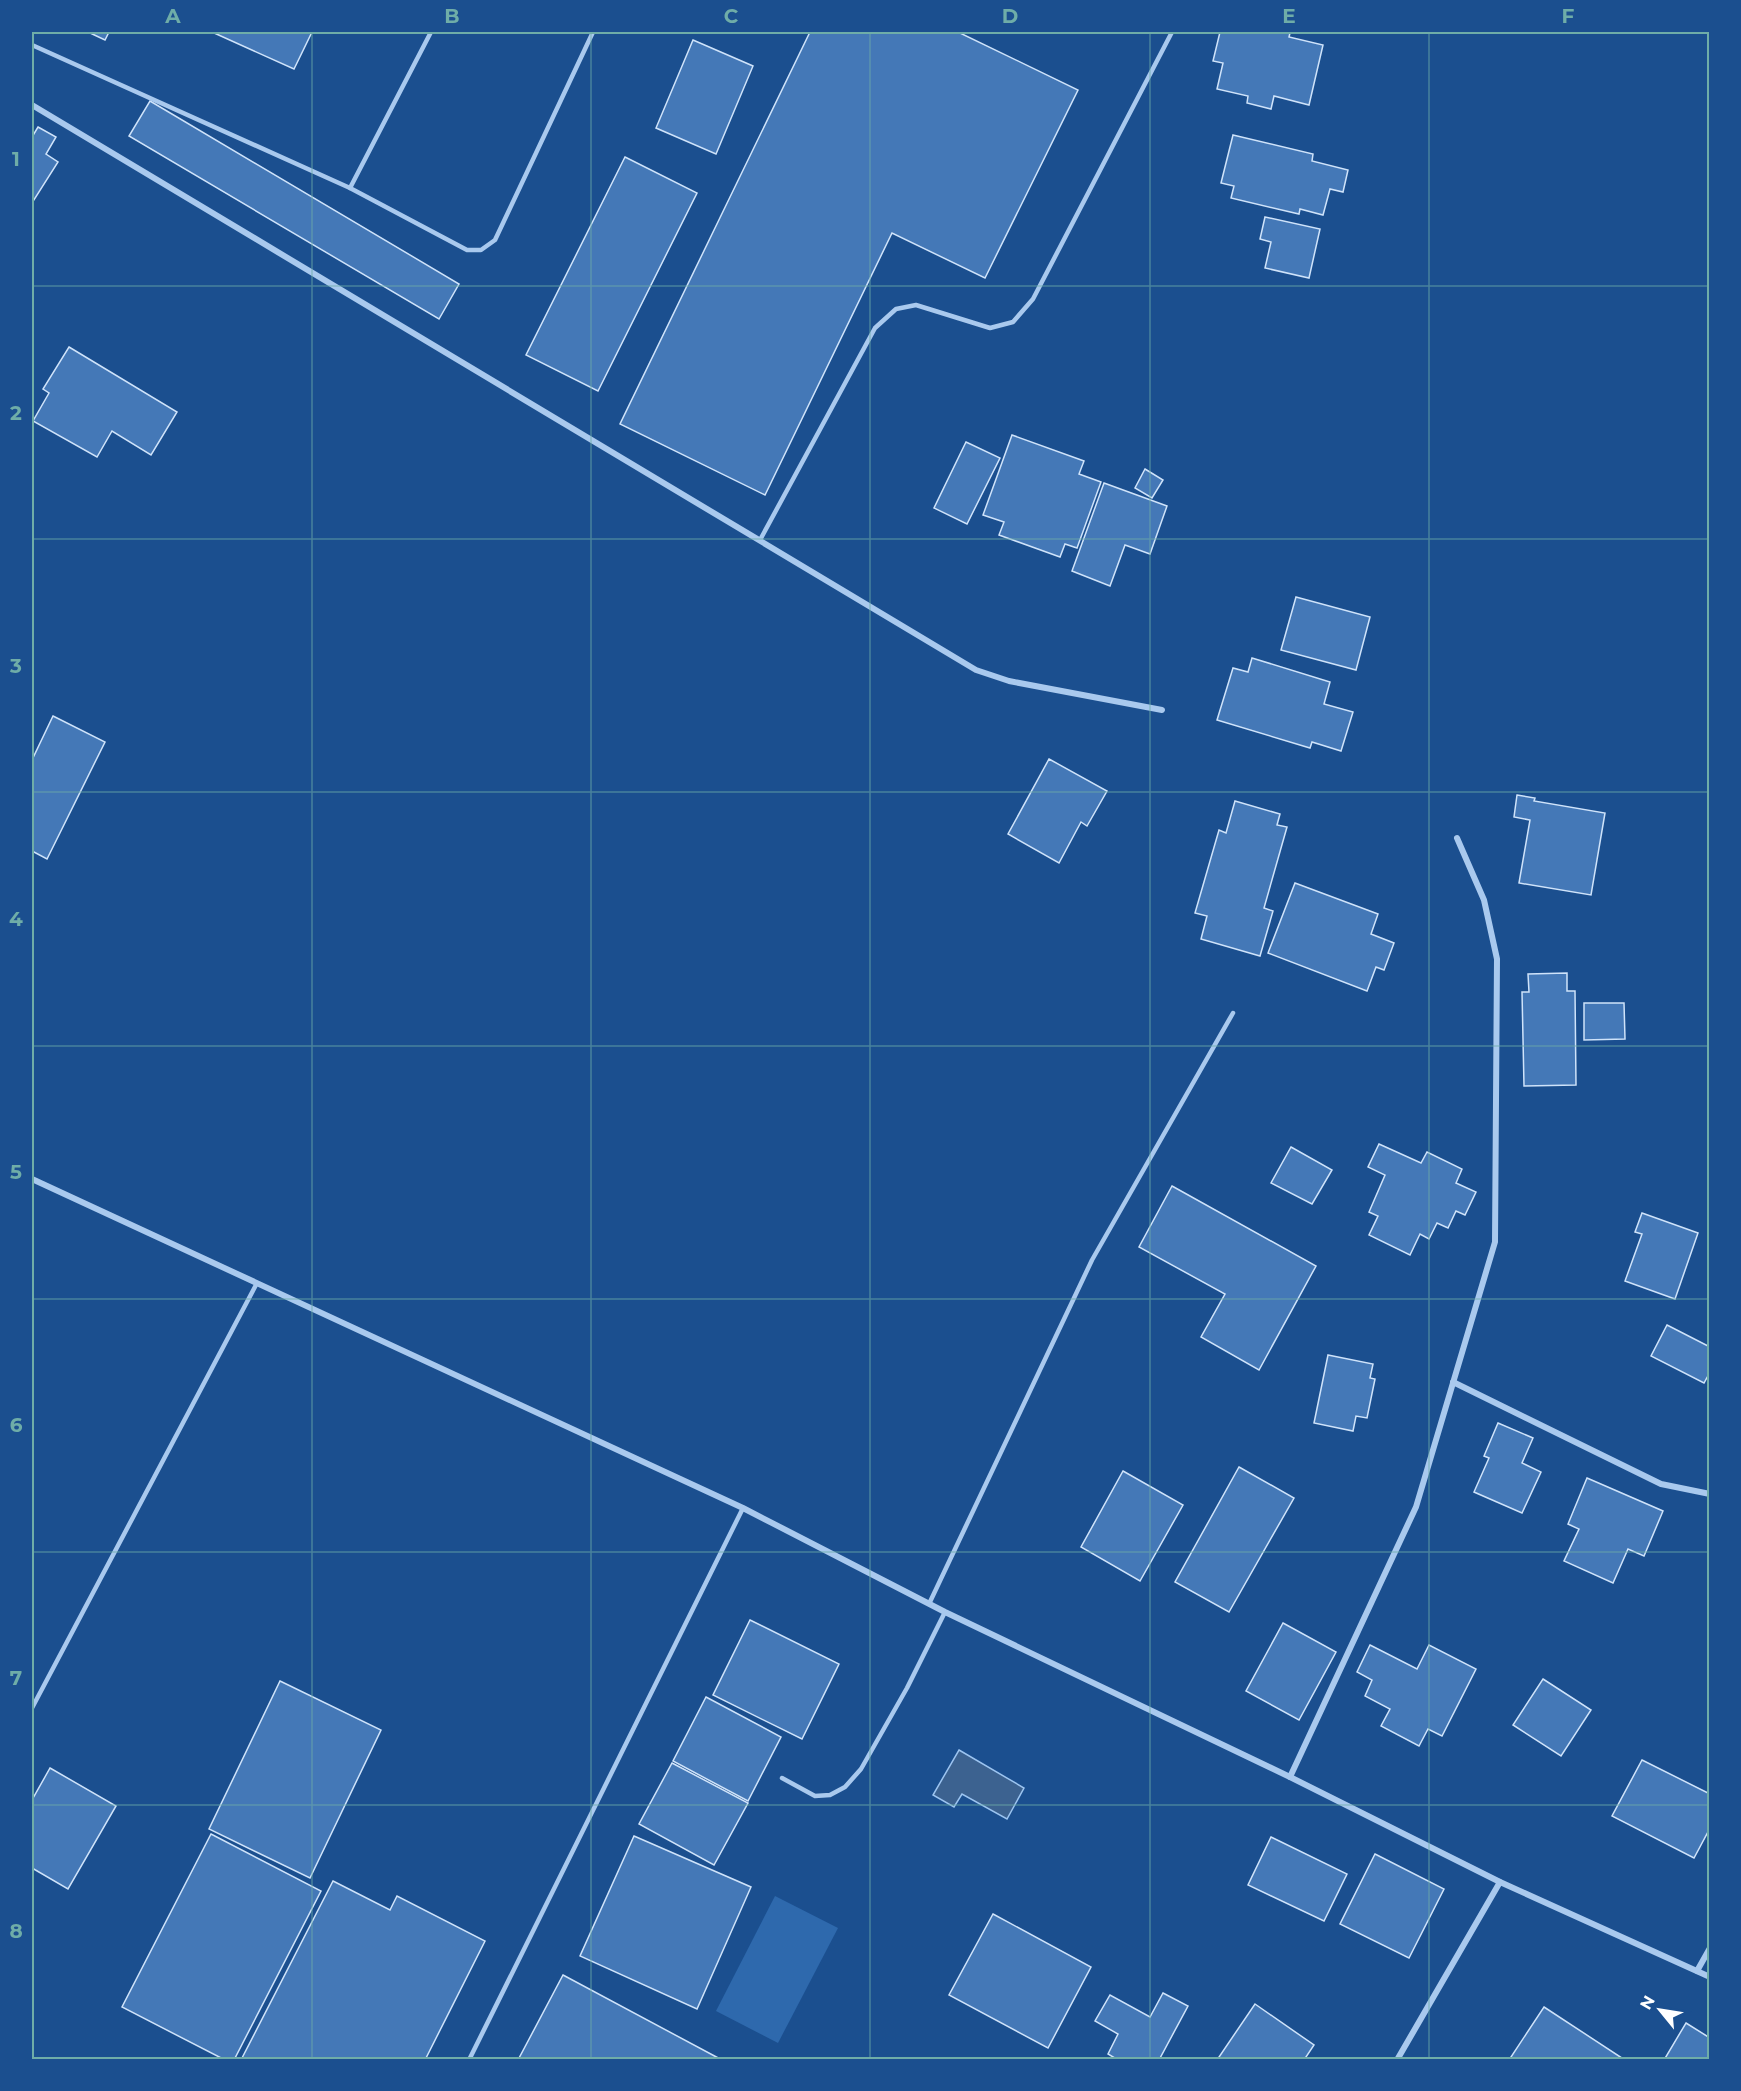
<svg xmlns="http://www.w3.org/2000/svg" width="1741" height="2091" font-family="Montserrat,sans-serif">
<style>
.green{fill:#2e69ad}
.water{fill:#3c6290;stroke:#9cc4f0;stroke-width:1.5}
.building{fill:#4478b7;stroke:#cfe3fa;stroke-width:1.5}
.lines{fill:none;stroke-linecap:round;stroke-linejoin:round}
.service{stroke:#a9c9ee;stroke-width:4.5}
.minor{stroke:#a9c9ee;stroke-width:6}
.grid{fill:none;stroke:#6fada8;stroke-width:1.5;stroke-opacity:0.55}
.neatline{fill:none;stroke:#6fada8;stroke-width:2}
.grid-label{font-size:20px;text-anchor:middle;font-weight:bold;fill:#6fada8}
</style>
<rect width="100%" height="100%" fill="#1b4f8f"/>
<polygon class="green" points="775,1896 838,1928 778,2043 716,2011"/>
<polygon class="water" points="959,1750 1024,1788 1007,1819 962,1794 954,1807 933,1795"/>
<g class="building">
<polygon points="88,32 109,32 105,40"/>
<polygon points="212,32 312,32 294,69"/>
<polygon points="810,32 958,32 1078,90 985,278 892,233 765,495 620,424"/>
<polygon points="1220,32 1286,32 1290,33 1289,37 1323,45 1309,105 1274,96 1271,109 1247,103 1248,96 1217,89 1223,63 1213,61"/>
<polygon points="693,40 753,66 716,154 656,128"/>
<polygon points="150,101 459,284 439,319 129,136"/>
<polygon points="38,127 56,137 46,154 58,162 32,203 32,137"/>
<polygon points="1233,135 1313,154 1312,161 1348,170 1343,192 1330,189 1323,215 1300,209 1299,214 1231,198 1234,186 1221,183"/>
<polygon points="625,157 697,193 598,391 526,355"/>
<polygon points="1265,217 1320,229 1309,278 1265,268 1271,242 1260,239"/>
<polygon points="69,347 177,412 151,455 112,431 97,457 33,421 49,393 43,389"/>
<polygon points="1012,435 1084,461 1079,474 1101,482 1077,548 1065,544 1060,557 999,535 1004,522 983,515"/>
<polygon points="966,442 1000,458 967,524 934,508"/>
<polygon points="1145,469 1163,480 1152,498 1135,488"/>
<polygon points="1104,483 1167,506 1150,554 1125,545 1110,586 1072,571"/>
<polygon points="1296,597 1370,617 1356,670 1281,650"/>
<polygon points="1252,658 1330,682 1324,704 1353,712 1341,751 1312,742 1310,748 1217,720 1233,668 1248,672"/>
<polygon points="53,716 105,742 47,859 32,851 32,760"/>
<polygon points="1049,759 1107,791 1087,826 1081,822 1059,863 1008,834"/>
<polygon points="1517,795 1535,798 1534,801 1605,813 1591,895 1519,883 1530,820 1514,817"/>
<polygon points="1235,801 1280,814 1277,825 1287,827 1264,908 1273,911 1260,956 1201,939 1207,916 1195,913 1219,830 1226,833"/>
<polygon points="1295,883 1378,914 1371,934 1394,943 1384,970 1376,967 1367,991 1268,953"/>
<polygon points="1567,973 1567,991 1575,991 1576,1085 1524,1086 1522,992 1529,992 1528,974"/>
<polygon points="1584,1003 1624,1003 1625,1039 1584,1040"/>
<polygon points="1379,1144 1421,1163 1427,1152 1462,1169 1456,1183 1476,1192 1465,1215 1456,1211 1448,1228 1437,1223 1429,1239 1420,1234 1410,1255 1369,1235 1378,1216 1369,1212 1385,1175 1368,1167"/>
<polygon points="1291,1147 1332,1170 1312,1204 1271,1183"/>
<polygon points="1172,1186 1316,1266 1259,1370 1201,1337 1225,1294 1139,1247"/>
<polygon points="1642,1213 1698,1233 1675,1299 1625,1281 1642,1234 1635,1232"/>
<polygon points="1667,1325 1710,1347 1710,1372 1704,1383 1651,1356"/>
<polygon points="1328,1355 1373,1364 1370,1378 1375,1379 1367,1418 1356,1416 1353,1431 1314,1423"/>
<polygon points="1498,1423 1533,1438 1522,1463 1541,1472 1522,1513 1474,1492 1489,1458 1484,1456"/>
<polygon points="1239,1467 1294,1498 1229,1612 1175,1582"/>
<polygon points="1123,1471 1183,1505 1140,1581 1081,1547"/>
<polygon points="1587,1478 1663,1511 1644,1556 1628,1549 1613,1583 1564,1561 1579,1529 1568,1524"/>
<polygon points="750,1620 839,1664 802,1739 713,1695"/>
<polygon points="1283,1623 1336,1652 1299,1720 1246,1691"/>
<polygon points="1370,1645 1417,1669 1429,1645 1476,1669 1442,1736 1428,1729 1419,1746 1381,1726 1390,1709 1365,1696 1372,1680 1357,1672"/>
<polygon points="1543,1679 1591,1710 1561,1756 1513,1725"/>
<polygon points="280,1681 381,1730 310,1878 209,1829"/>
<polygon points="706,1697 781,1737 748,1801 673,1761"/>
<polygon points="1642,1760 1710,1794 1710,1828 1694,1858 1612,1816"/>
<polygon points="672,1763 748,1803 714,1865 639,1824"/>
<polygon points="50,1768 116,1806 68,1889 32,1868 32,1800"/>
<polygon points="211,1834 321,1891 234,2060 225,2060 122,2007"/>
<polygon points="634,1836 751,1887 697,2009 580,1956"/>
<polygon points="1271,1837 1347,1874 1324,1921 1248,1885"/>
<polygon points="1375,1854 1444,1889 1409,1958 1340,1924"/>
<polygon points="333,1881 390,1910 397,1896 485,1941 425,2060 241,2060"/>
<polygon points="993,1914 1091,1967 1048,2048 949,1995"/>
<polygon points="563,1975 722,2060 518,2060"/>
<polygon points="1163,1993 1188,2006 1159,2060 1118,2060 1108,2054 1118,2034 1095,2021 1110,1995 1150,2017"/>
<polygon points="1255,2004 1314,2045 1304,2060 1217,2060"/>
<polygon points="1544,2007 1625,2060 1509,2060"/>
<polygon points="1686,2023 1710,2038 1710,2060 1664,2060"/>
</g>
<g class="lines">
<g class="service">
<polyline points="32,45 350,188 467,250 481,250 495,240 593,32"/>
<polyline points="350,188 431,32"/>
<polyline points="760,540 875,328 896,309 916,305 990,328 1013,322 1033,299 1172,32"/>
<polyline points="929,1604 1092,1260 1233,1013"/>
<polyline points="32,1708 257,1283"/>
<polyline points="782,1778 815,1796 830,1795 845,1787 861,1769 907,1688 945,1612"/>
<polyline points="470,2058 743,1508"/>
</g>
<g class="minor">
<polyline points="32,105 976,670 1009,681 1162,710"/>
<polyline points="32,1179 743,1508 945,1612 1290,1777 1500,1882 1710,1977"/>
<polyline points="1453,1382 1661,1484 1710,1494"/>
<polyline points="1290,1777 1416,1507 1495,1242 1497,959 1484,900 1457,838"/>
<polyline points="1697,1971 1710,1948"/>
<polyline points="1397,2060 1500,1882"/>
</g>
</g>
<path class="grid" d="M312,32V2060M591,32V2060M870,32V2060M1150,32V2060M1429,32V2060M32,286H1710M32,539H1710M32,792H1710M32,1046H1710M32,1299H1710M32,1552H1710M32,1805H1710"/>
<rect width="1741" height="2091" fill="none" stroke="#1b4f8f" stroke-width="66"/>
<g transform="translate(1660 2010) rotate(300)" stroke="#1b4f8f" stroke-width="4.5" paint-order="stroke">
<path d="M0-4.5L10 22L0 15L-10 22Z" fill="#ffffff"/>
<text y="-9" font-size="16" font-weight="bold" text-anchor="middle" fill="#ffffff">N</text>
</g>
<rect x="33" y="33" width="1675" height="2025" class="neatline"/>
<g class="grid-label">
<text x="173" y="23">A</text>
<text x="452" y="23">B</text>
<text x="731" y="23">C</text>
<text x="1010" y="23">D</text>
<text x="1289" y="23">E</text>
<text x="1568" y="23">F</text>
<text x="16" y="166">1</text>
<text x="16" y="420">2</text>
<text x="16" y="673">3</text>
<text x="16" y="926">4</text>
<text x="16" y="1179">5</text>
<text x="16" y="1432">6</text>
<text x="16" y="1685">7</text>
<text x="16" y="1938">8</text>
</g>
</svg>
